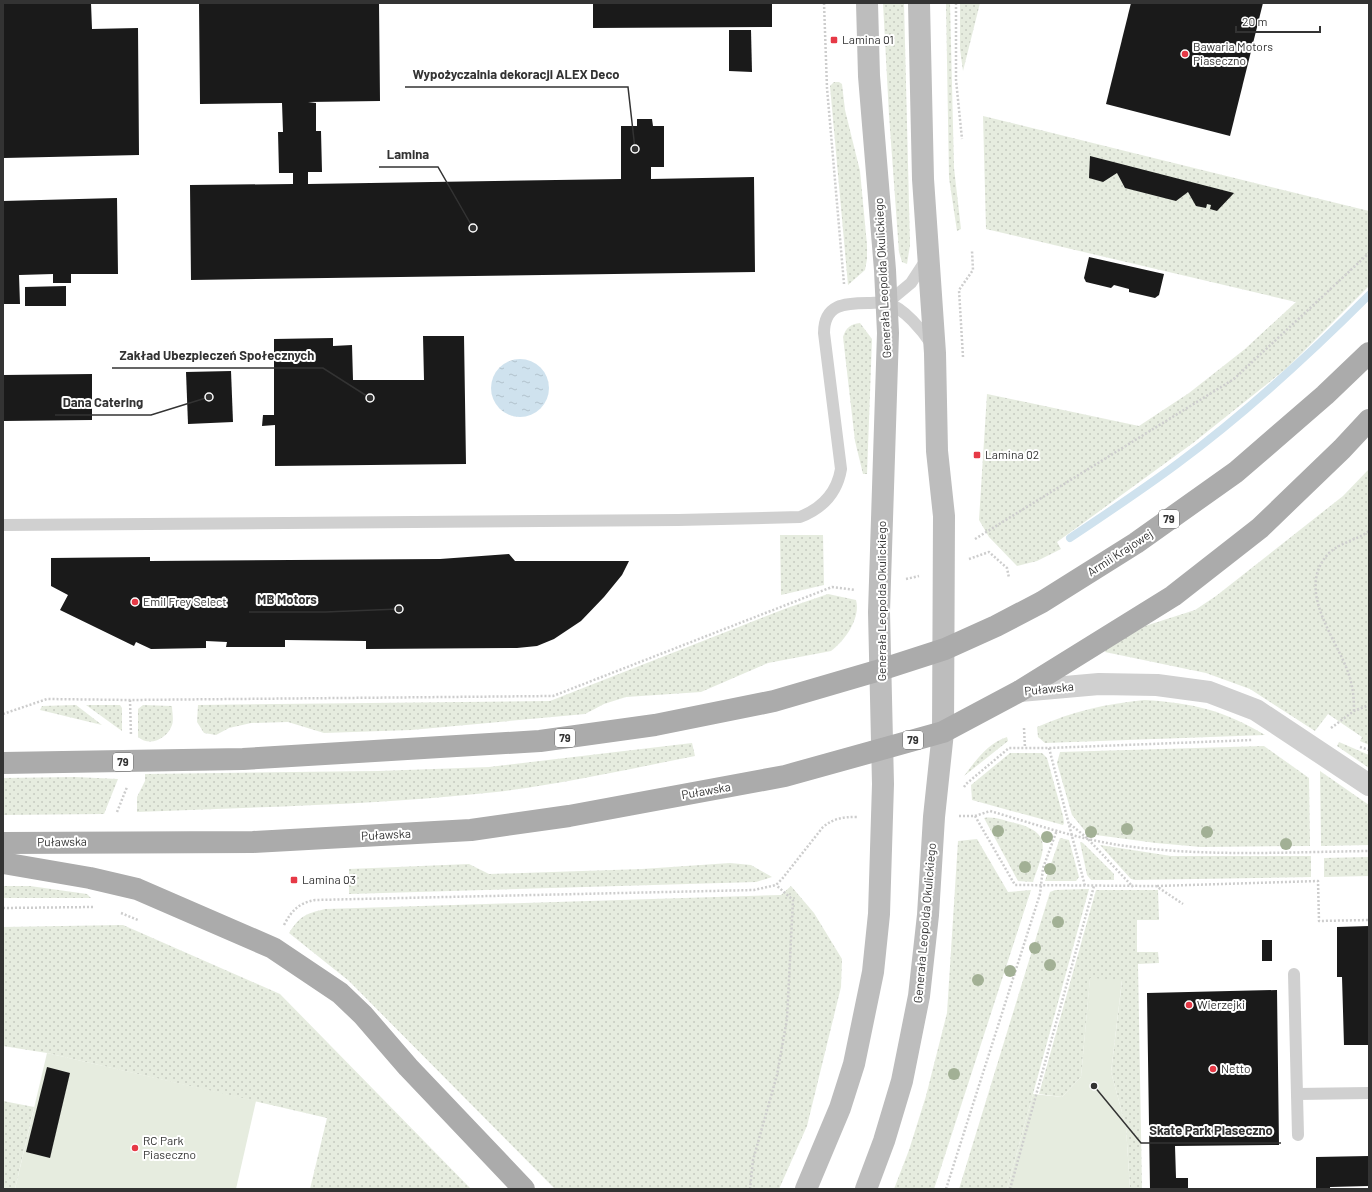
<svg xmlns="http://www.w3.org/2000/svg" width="1372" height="1192" font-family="Barlow,sans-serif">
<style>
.grass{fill:url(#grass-dots)}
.pitch{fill:#e6ecdf}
.water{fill:url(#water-ripples)}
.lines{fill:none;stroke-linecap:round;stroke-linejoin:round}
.stream{stroke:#cfe2ee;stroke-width:8}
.building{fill:#1a1a1a}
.path{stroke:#cdcdcd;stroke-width:2.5;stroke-dasharray:2 2;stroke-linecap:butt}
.lane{stroke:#d0d0d0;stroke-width:12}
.street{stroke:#d0d0d0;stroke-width:22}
.secondary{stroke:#bdbdbd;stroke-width:22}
.primary{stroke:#ababab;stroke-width:22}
.tree{fill:#a2b095}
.poi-dot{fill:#e63946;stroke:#fff;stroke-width:1.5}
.labels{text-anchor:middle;stroke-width:4;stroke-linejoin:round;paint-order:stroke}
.shield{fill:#fff;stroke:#707070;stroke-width:1}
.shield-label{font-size:11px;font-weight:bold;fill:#333}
.poi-label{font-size:12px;fill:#333;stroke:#fff;text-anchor:start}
.street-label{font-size:12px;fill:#333;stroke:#fff}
.leader{fill:none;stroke:#333;stroke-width:1.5}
.callout-dot{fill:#333;stroke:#fff;stroke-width:1.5}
.callout-label{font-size:13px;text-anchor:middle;font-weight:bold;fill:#333;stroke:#fff;stroke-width:4;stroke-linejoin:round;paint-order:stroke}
</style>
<defs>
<pattern id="grass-dots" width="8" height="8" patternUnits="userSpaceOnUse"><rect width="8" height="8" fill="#e6ecdf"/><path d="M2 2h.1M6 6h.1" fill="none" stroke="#c6cbc0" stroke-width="1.8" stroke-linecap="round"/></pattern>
<pattern id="water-ripples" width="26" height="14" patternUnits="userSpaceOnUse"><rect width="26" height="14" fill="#cfe2ee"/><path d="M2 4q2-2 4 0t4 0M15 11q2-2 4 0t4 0" fill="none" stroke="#b2c2cd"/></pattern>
</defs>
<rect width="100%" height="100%" fill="#fff"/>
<g class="grass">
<polygon points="883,3 904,3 910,245 907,264 902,262 899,252 889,115"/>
<polygon points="946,3 950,3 954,168 961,229 957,231 949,178"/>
<polygon points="960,3 980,3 963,71 960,49"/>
<polygon points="834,82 839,82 842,84 845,110 860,171 867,245 867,259 865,270 848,285 830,86"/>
<polygon points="983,116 1369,211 1369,286 1287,368 1193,443 1057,542 1061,549 1037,561 1017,566 989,537 979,520 987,394 1139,426 1189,393 1245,349 1296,302 986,229"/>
<path d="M860,323L872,339L867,474H863L855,441L843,337C846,327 851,324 860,323Z"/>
<polygon points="1369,469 1369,745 1360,741 1362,737 1328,714 1315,731 1250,689 1206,673 1105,652 1106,649 1145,626 1195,610 1216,596 1343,496"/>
<polygon points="780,535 823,535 824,585 781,595"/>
<path d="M828,594L856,600C861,618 845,641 831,651L768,663L701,692L626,697L604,704L585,714L411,730L324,733L288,722L251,723L229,728L216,735L204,733L197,722L198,705L550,701L787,608Z"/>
<path d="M1144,700C1193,703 1223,710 1265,735L1045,743L1038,737L1037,727C1074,711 1105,704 1144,700Z"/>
<polygon points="76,705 102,725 40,710 42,706"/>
<polygon points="86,705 120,705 122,708 122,731"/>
<path d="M143,705L172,706C172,712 174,720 172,725C167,739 150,747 138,737V709Z"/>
<path d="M1007,737L1008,741L964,776C976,760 988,743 1007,737Z"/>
<polygon points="1339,742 1369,755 1369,768 1337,746"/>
<path d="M692,743L695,756C629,769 563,784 496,792C377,805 257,807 137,812V797L145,781V774L378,771L489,767Z"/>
<polygon points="1264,746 1309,778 1310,846 1201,847 1156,843 1096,835 1085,831 1072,815 1057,763 1060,752"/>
<polygon points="1010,753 1042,753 1047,758 1063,816 1064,823 1063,825 972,800 971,785"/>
<polygon points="1320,771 1369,805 1369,845 1321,846"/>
<polygon points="75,777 118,779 104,814 3,815 3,778"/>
<path d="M984,818C994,816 1005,821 1015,823C1055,833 1043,851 1033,882L1018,881Z"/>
<polygon points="1060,838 1069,840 1079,877 1076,881 1045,881"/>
<polygon points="977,839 1008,892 1031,890 934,1189 894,1189 909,1150 926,1096 947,1013 958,841"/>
<polygon points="1080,842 1083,843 1114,874 1114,880 1091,880 1087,875"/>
<polygon points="1100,845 1171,856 1311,856 1311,877 1135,880 1131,879"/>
<polygon points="1369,857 1369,876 1324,877 1324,858"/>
<polygon points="730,863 751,865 772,877 756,882 349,894 349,869 469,864 489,874 642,869"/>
<polygon points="3,886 30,886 87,894 91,898 3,898"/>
<path d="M791,886L814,913L842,959L841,987L807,1126L779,1189H555L349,981L289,933C300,916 305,914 325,909L781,895Z"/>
<polygon points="1089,889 1007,1189 959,1189 1050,892 1055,890"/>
<polygon points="1096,890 1158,890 1159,920 1137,920 1137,952 1158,952 1159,963 1138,964 1142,1189 1130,1189 1126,1127 1111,1072 1122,981 1090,979 1081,1077 1062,1097 1039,1094"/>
<polygon points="123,925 280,994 471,1189 310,1189 327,1118 47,1053 3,1046 3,927"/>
<polygon points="3,1101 34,1107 15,1189 3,1189"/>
</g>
<g class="pitch">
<polygon points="1090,978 1122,980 1111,1072 1126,1127 1130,1189 1007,1189 1033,1094 1062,1097 1081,1077"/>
<polygon points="47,1053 256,1101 236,1189 15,1189"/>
</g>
<circle class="water" cx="520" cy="388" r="29"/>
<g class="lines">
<path class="stream" d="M1070,538C1106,514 1142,490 1177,464C1246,413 1309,355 1369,295"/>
</g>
<g class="building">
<polygon points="91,3 92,29 138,28 139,155 4,158 4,4"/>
<polygon points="199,3 379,3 380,101 308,102 316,103 316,131 321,131 322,172 308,172 308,184 621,179 621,126 637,126 637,119 652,119 653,126 664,126 664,167 651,167 651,179 754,177 755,272 191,280 190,185 293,184 293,173 279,173 278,132 283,132 282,103 200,104"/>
<polygon points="593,3 772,3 772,27 593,28"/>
<polygon points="1131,3 1263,3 1230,136 1106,104"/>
<polygon points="729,30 751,30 752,72 729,71"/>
<polygon points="1090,156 1234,193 1217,211 1210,209 1211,205 1207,204 1206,208 1196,206 1188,192 1176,201 1125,188 1117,173 1103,182 1089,178"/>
<polygon points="117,198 118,274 71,274 71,283 53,283 53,274 19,275 20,304 3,304 3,201"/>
<polygon points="1089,257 1164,274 1159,295 1155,298 1129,292 1129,289 1114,285 1111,288 1086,282 1084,278"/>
<polygon points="66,286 66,306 25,306 25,287"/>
<polygon points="423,336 464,336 466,464 275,466 275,425 262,426 263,415 274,415 274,339 333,338 333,346 352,345 353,380 424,380"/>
<polygon points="231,371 233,422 188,424 186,372"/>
<polygon points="92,374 92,420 3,421 3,375"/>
<polygon points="509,554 515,561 629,561 622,575 604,597 581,621 554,639 537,646 517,648 366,649 366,641 285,640 285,647 226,647 227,642 206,641 206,648 151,649 136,642 134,646 60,610 68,595 51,586 51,558 150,557 150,561 440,559"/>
<polygon points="1369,926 1369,1045 1344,1045 1342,977 1337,977 1337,927"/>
<rect x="1262" y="940" width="10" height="21"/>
<polygon points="1277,990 1279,1145 1175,1146 1176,1178 1188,1178 1188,1189 1150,1189 1147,993"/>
<polygon points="47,1067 70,1073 50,1158 26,1152"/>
<polygon points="1369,1156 1369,1186 1330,1187 1330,1189 1316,1189 1316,1157"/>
</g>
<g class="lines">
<g class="path">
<polyline points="824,3 827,88 844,284"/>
<polyline points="956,3 956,80 962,139"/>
<polyline points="963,357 959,290 973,270 972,251"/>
<polyline points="975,539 1234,379 1369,253"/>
<polyline points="969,559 989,552 1007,568 1009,578"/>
<polyline points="906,579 919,576"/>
<polyline points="130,700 131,736"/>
<path d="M1354,711C1354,698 1353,687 1349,675C1337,638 1294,590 1329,553C1341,542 1357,540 1369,531"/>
<polyline points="3,714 47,699 130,700 553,696 832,587 855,590"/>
<polyline points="1024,728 1025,748"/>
<polyline points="1331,728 1354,711 1369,705"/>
<polyline points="1360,747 1369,750"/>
<polyline points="1049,748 1085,886"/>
<polyline points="964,787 966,784 1009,748 1049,748 1252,740"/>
<polyline points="117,812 127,787"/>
<path d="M959,816H975L990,811C1035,824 1080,840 1126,846C1207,857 1288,852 1369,851"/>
<polyline points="975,816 1015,885 1156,886 1183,904"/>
<polyline points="1070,824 1087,838 1133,887"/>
<polyline points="1157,886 1318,881 1319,921 1369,920"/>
<polyline points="3,908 94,907"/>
<polyline points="121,913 138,920"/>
<path d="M284,925C292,910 299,903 315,900L754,890L776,885L782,879L823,827C834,818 843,817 857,817"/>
<polyline points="750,1189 753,1160 777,1075 787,1019 793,900 776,885"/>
<polyline points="946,1189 1040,894 1043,868 1057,830"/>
<polyline points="1010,1189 1094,886"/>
</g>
<g class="lane">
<polyline points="887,303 911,283 926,260"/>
<path d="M3,525L678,520L800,517C823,508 837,493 841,469L824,333C824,304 845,303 868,303C874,303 882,302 887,303C904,308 923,331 932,345"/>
<polyline points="1294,974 1298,1135"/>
<polyline points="1297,1094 1369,1093"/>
</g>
<polyline class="street" points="1020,691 1099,684 1157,685 1209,692 1256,710 1369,785"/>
<g class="secondary">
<polyline points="806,1189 840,1108 854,1064 873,972 879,914 883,784 879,612 888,333 885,270 869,76 867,3"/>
<polyline points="866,1189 884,1141 902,1081 919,996 928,915 934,817 943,732 944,516 937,451 935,353 923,179 919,3"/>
</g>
<g class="primary">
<polyline points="3,763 243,759 540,741 655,725 774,701 880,670 945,649 996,626 1042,602 1136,543 1236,472 1325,395 1369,353"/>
<polyline points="3,843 253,842 471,830 569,816 785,776 943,732 1020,691 1173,596 1260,528 1342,449 1369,420"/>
<polyline points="3,863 90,878 137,889 273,948 340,993 363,1015 408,1067 524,1189"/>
</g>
</g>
<g class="tree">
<circle cx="1127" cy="829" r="6"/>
<circle cx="998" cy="831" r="6"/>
<circle cx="1091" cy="832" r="6"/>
<circle cx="1207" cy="832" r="6"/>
<circle cx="1047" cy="837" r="6"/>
<circle cx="1286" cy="844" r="6"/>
<circle cx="1025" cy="867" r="6"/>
<circle cx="1050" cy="869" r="6"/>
<circle cx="1058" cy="922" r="6"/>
<circle cx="1035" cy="948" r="6"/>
<circle cx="1050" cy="965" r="6"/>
<circle cx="1010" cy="971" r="6"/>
<circle cx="978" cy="980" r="6"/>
<circle cx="954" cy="1074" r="6"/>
</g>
<g class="poi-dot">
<rect x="830" y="36" width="8" height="8" rx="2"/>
<circle cx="1185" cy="54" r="4"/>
<rect x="973" y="451" width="8" height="8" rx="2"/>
<circle cx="135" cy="602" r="4"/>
<rect x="290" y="876" width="8" height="8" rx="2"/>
<circle cx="1189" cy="1005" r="4"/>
<circle cx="1213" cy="1069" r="4"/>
<circle cx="135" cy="1148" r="4"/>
</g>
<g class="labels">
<g class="shield">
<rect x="1159" y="510" width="20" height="18" rx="3"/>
<rect x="555" y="729" width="20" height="18" rx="3"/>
<rect x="903" y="731" width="20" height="18" rx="3"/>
<rect x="113" y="753" width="20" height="18" rx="3"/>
</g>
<g class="shield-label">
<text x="1169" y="523">79</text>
<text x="565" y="742">79</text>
<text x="913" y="744">79</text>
<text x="123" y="766">79</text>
</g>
<g class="poi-label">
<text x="842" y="44">Lamina 01</text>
<text x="1193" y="51">Bawaria Motors<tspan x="1193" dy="14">Piaseczno</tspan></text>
<text x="985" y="459">Lamina 02</text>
<text x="143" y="606">Emil Frey Select</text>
<text x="302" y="884">Lamina 03</text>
<text x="1197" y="1009">Wierzejki</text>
<text x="1221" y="1073">Netto</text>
<text x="143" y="1145">RC Park<tspan x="143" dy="14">Piaseczno</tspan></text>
</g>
<g class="street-label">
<text transform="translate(883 278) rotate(-93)" y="4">Generała Leopolda Okulickiego</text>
<text transform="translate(1120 553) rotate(-33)" y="4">Armii Krajowej</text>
<text transform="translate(882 601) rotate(-90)" y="4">Generała Leopolda Okulickiego</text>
<text transform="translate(1049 689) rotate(-6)" y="4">Puławska</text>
<text transform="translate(706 791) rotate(-10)" y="4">Puławska</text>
<text transform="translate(386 835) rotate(-3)" y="4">Puławska</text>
<text transform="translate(62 842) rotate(-1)" y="4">Puławska</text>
<text transform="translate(925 923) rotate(-85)" y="4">Generała Leopolda Okulickiego</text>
</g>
</g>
<path class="leader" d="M635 149L628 87H405M473 228L438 167H379M370 398L323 368H112M209 397L151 415H55M399 609L325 612H249M1094 1086L1141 1143H1281"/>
<g class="callout-dot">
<circle cx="635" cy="149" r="4"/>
<circle cx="473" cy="228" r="4"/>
<circle cx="370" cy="398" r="4"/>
<circle cx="209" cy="397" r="4"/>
<circle cx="399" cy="609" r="4"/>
<circle cx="1094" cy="1086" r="4"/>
</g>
<g class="callout-label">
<text x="516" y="79">Wypożyczalnia dekoracji ALEX Deco</text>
<text x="408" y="159">Lamina</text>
<text x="217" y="360">Zakład Ubezpieczeń Społecznych</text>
<text x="103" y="407">Dana Catering</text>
<text x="287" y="604">MB Motors</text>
<text x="1211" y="1135">Skate Park Piaseczno</text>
</g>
<rect width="1372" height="1192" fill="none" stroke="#333333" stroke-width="8"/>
<path d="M1236 26v6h84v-6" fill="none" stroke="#333333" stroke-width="2"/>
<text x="1242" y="26" font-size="12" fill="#333333" stroke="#ffffff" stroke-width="3" paint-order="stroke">20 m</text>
</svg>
